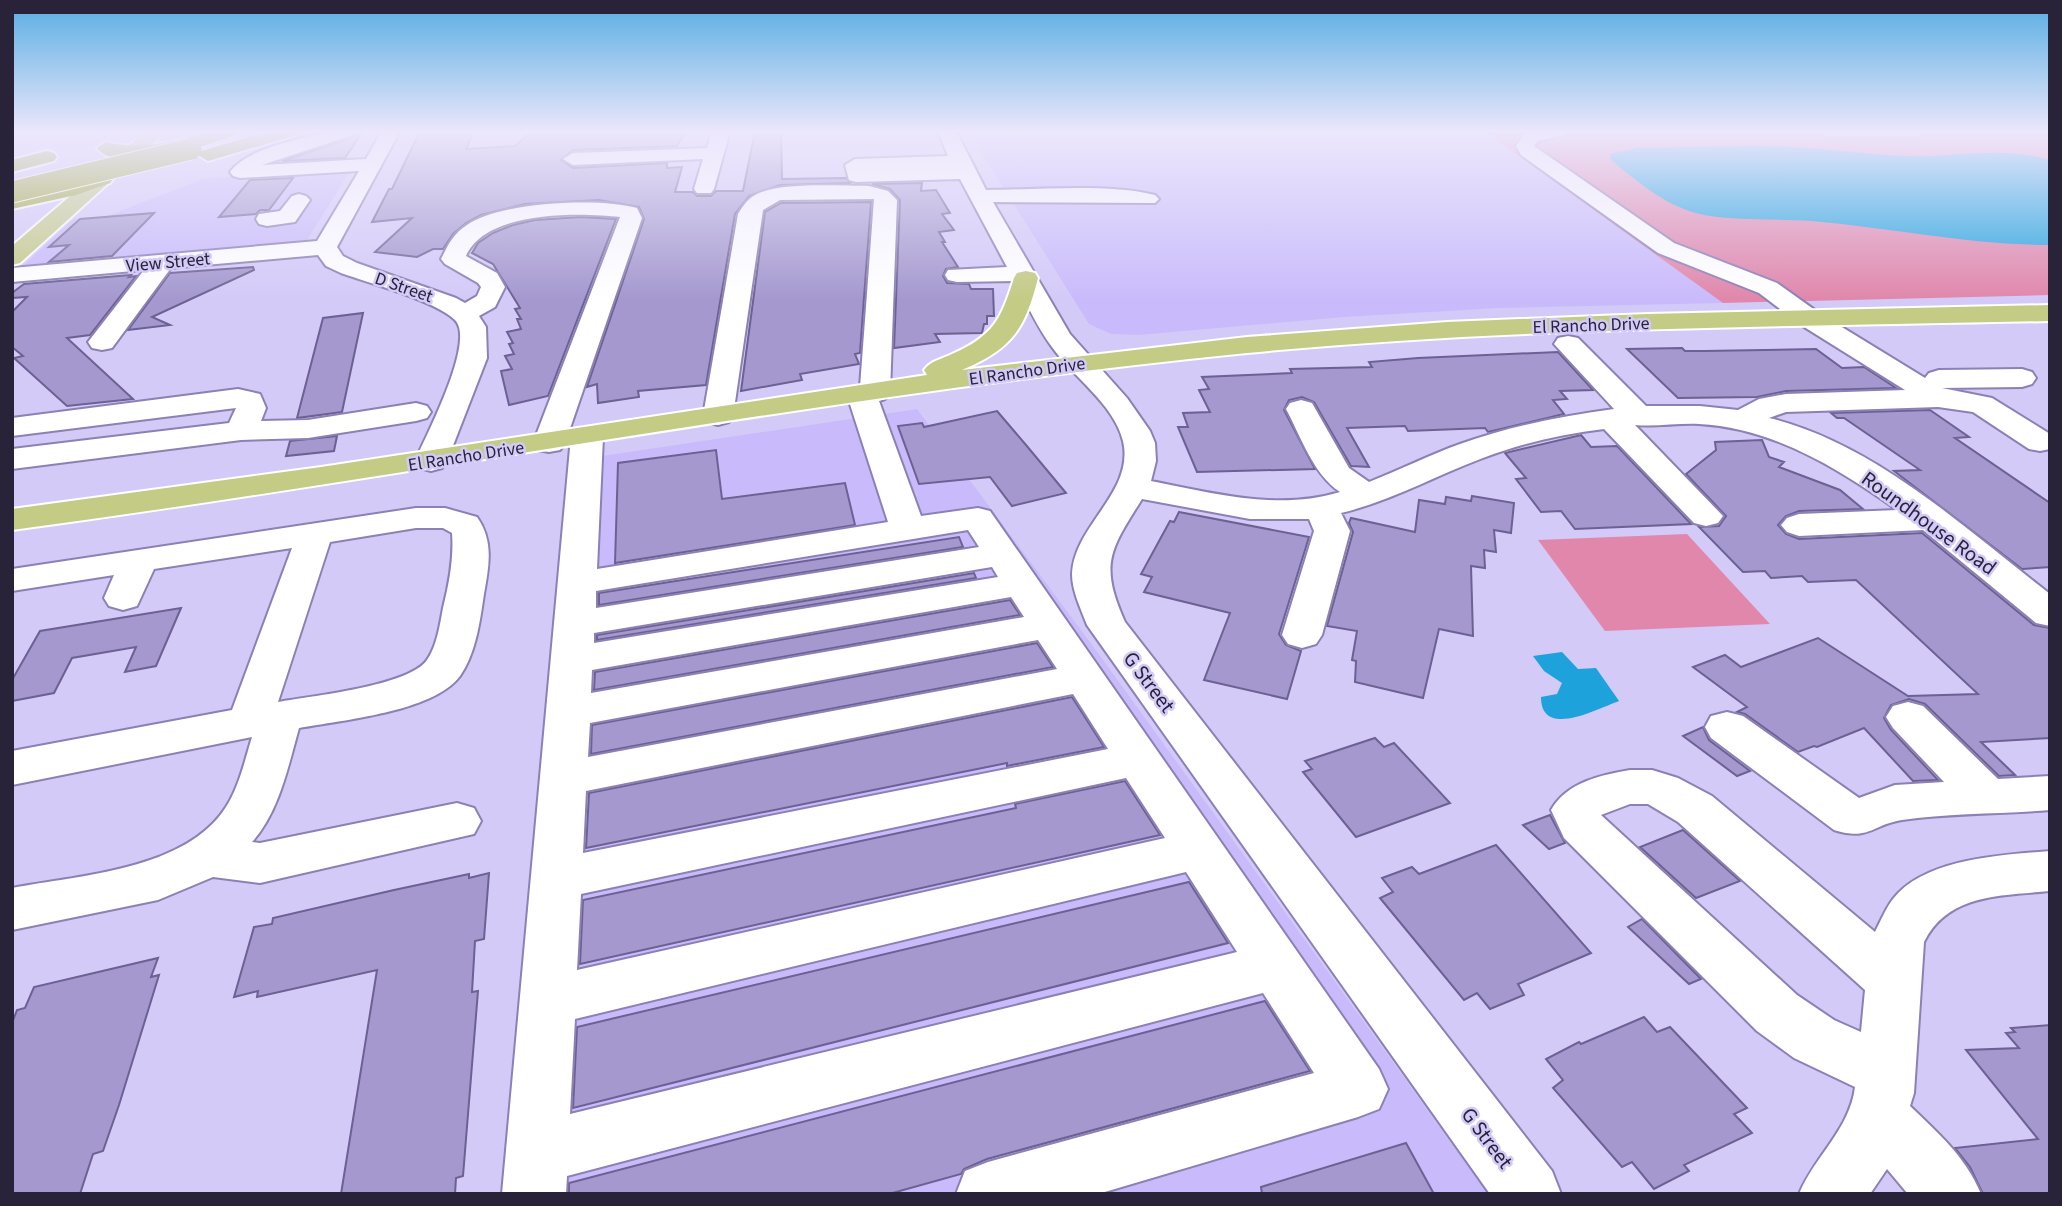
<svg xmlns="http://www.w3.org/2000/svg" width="2062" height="1206" font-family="'Source Sans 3',sans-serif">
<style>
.built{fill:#c9bbfb}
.green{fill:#e087ab}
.water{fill:#1da2dc}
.building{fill:#a498ce;stroke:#6d6093;stroke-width:2}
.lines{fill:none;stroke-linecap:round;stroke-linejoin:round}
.minor-casing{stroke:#8c80b5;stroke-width:4}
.major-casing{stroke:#fff;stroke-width:4}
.highway-casing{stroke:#fff;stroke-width:4}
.minor{fill:#fff;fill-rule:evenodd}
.major{fill:#c4cb85;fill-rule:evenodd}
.highway{fill:#9da834;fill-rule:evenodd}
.highway-bridge-casing{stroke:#fff;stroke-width:23;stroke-linecap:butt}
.highway-bridge{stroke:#9da834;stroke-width:21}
.labels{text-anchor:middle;stroke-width:5;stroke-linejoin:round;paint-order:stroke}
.far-street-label{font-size:18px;fill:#282338;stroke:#d4caf8}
.street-label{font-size:21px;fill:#282338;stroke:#d4caf8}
</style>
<rect width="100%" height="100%" fill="#d4caf8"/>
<g class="built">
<polygon points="1140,131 1484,131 1723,303 1499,308 1344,317 1139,335 1111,334 1089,324 972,137"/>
<polygon points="352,168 307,240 303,242 24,265 73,219 105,217 202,179"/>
<polygon points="917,409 1101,657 1488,1194 505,1194 569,461"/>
</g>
<g class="green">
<polygon points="1484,131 2050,131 2050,295 1723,303"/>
<polygon points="1687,534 1770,624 1605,631 1538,540"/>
</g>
<g class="water">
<path d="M1753,146C1804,146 1854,153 1904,156C1954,158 2001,145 2050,160V245C1970,245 1891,228 1812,221C1775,218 1730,222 1696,213C1663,204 1637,181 1611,160L1610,154L1637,148Z"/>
<path d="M1562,652L1578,669L1596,668L1619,701C1599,708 1541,740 1541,697L1557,694L1562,683L1544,671L1533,656Z"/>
</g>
<g class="building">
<polygon points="358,131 363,131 345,158 282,161 354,137"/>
<polygon points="420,131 474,131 466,149 515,146 532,131 686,131 677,146 573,150 561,160 573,168 667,163 667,168 682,167 675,192 693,192 697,196 711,196 716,191 743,191 755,131 781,131 782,179 846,178 850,183 780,185 749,196 735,214 706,385 638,391 639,397 598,403 597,384 587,387 644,219 639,207 599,200 525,204 481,215 466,223 453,234 443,249 433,249 417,257 375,252 412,218 372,222 389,189 392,189"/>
<polygon points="293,178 269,210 260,210 256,214 219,217 250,180"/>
<polygon points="922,183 921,191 936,190 950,213 942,214 954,230 939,232 945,242 942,242 958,267 946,269 943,276 947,283 969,284 971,289 993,289 994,316 987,316 987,324 984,324 982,333 935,334 940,342 894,348 900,200 890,189 872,184"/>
<polygon points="871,202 860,353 855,354 859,364 800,374 802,380 741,391 765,212 781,203"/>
<polygon points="154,213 112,256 49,262 69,245 49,247 80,219"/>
<polygon points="581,217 616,219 548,396 509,405 501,371 512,369 505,356 514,354 509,344 513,343 507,332 521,329 517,319 521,319 515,309 520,308 493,264 472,253 478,243 493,233 513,225 535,220"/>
<polygon points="253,267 254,270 152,317 170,325 128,330 170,273"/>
<polygon points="131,275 129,277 136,276 90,335 67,338 133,399 67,406 14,358 23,356 12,347 12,312 27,297 12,298 12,293 24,284"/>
<polygon points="363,313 342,412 297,418 323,318"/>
<polygon points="1682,348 1685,351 1704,351 1816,349 1842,368 1864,367 1896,388 1786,391 1757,397 1678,398 1627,349"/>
<polygon points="1558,352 1593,390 1560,391 1567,399 1553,400 1564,414 1488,432 1485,428 1408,431 1405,426 1347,428 1369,467 1351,466 1314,402 1302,397 1289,400 1284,410 1315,469 1197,472 1178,427 1188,427 1183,413 1210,412 1199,390 1209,389 1202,377 1292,373 1290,369 1372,367 1369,362 1418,358"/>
<polygon points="1930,410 1969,437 1955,438 2050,503 2050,567 2022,569 1894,471 1920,470 1844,418 1837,418 1831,413"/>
<polygon points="997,411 1026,445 1066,493 1012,506 990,477 919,484 898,426 922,423 924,427"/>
<polygon points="1581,435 1591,447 1617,446 1691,524 1575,529 1561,511 1541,512 1516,479 1526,478 1505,453"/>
<polygon points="337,436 334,451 286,456 290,441"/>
<polygon points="1762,440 1769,457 1784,462 1779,467 1840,490 1863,509 1799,511 1786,516 1778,525 1786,534 1799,539 1922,533 2034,625 2050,628 2050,738 1981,742 2015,775 1999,776 1925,704 1909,699 1891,705 1884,718 1891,730 1938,780 1913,781 1864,728 1817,747 1814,746 1798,752 1745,714 1737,712 1747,707 1693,667 1725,655 1741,667 1818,638 1908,696 1978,694 1856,580 1808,582 1802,576 1771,578 1765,571 1743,572 1699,527 1719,526 1726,516 1686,474 1716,450 1715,442"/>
<polygon points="716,450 722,499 845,483 855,525 615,563 618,463"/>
<polygon points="1472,496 1514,503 1511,533 1494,530 1496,552 1484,550 1485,568 1471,566 1473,636 1439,629 1423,698 1355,682 1356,661 1352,660 1357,631 1327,626 1353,532 1349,523 1351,518 1415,532 1419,500 1445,504 1446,497 1471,501"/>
<polygon points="1179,512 1309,537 1279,634 1286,645 1301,651 1287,699 1204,680 1230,613 1144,592 1152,577 1141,574 1170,521 1174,522"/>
<polygon points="959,537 963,547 599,605 599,593"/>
<polygon points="974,573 976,578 597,640 597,635"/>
<polygon points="1010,600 1020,615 594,690 595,672"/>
<polygon points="181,608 156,666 125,672 136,647 72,658 54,693 12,701 12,680 40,631"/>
<polygon points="1037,643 1053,667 591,754 592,725"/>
<polygon points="1072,697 1104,747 1007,766 1007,763 586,848 589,793"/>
<polygon points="1703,727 1709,740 1750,771 1737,776 1683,736"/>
<polygon points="1375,738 1384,747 1394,743 1450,803 1356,837 1303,772 1312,769 1305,761"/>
<polygon points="1125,781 1160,835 580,964 583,900 1016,808 1015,804"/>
<polygon points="1550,815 1565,843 1549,849 1523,825"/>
<polygon points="1683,830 1740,881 1696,898 1640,847"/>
<polygon points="1496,845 1591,953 1518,984 1524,995 1490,1009 1477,993 1464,1000 1380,898 1393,892 1382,878 1412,867 1419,874"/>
<polygon points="489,873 484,939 475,941 472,992 478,991 463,1176 456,1178 455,1194 341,1194 377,970 257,997 258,991 234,997 254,927 272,924 273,918 394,890 469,874 469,878"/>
<polygon points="1189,882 1228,943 573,1108 577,1027"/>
<polygon points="1642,919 1701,979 1689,984 1628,927"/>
<polygon points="158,958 151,977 159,975 119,1105 103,1151 93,1154 80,1194 12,1194 12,1023 17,1010 25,1008 34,987"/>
<polygon points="1265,1001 1310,1071 987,1159 964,1169 961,1174 889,1194 569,1194 569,1183"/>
<polygon points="1644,1017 1657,1032 1670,1027 1747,1108 1734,1114 1752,1133 1684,1165 1689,1171 1654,1189 1632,1162 1622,1167 1553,1088 1563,1080 1546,1059 1579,1042 1581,1044"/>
<polygon points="2050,1025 2050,1194 1983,1194 1970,1167 1955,1148 2038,1139 1966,1050 2019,1048 2006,1033 2015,1032 2011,1028"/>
<polygon points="1406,1143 1434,1194 1262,1194 1261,1187"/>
</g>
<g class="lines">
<defs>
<g id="minor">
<path d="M327,131H356L353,135L262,165L366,159L382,131H400L337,247L343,256L357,263L456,298L465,303L477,296L481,287L478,283L445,264L441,259C448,245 453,234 467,225C499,202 599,197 637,208L642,218L565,443L560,450L549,452L538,450L533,443L620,217C578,212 485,211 466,256L497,273L505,287L495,307L479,316L486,327L487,358L447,461L442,468L431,471L420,468L415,461C426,436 476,341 455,320C436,301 369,283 341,273L326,266L318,255L171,268L112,348L102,350L92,348L88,342L144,270L12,282V268L317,241L359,171L240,178L233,176L230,172C247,148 299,140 327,131Z"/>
<polygon points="712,131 730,131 714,189 711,193 697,193 694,189 703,159 573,165 563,159 573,153 707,148"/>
<path d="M938,131H956L986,190C1035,190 1109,183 1155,195L1159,199L1155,203L993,202L1070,334L1127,398L1150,431L1155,443L1156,461L1151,481C1212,493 1278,511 1340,492C1313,474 1301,437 1286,409L1290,403L1301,400L1312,403L1349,468L1369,482C1400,470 1429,455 1460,444C1510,426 1562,416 1614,409L1554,344L1558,338L1568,336L1578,338L1646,406H1700L1738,410L1759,399L1786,394L1905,390L1801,325L1759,293L1658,253L1521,155L1516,146L1525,133L1566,131L1563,135L1538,141L1534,146L1674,243L1777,283L1819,313L1925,378L1929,373L1939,370L2022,369L2032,372L2036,378L2032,384L2022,387L1942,388L1992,398L2050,434V449L2040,451L2029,449L1973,412L1938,407L1786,412L1769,418C1874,443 1967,530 2050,594V626L2036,623L1923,530L1799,536L1787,532L1781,525L1787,518L1799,514L1897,510C1838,468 1773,428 1699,424C1678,423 1656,427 1635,425L1723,516L1718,523L1706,526L1694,523L1604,429C1563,434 1522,443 1483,458C1435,476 1391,501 1341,513L1350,531L1322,635L1316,644L1302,648L1288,644L1282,635L1314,531L1309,519H1250L1142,499C1110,550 1099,564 1125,622L1552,1171L1561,1194H1490L1087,625C1081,609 1072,591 1072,574C1074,525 1135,492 1123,441C1114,404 1073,377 1052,347C1037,327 1027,304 1015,281L957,282L948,280L945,275L948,270L1007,267L960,179L856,182L849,180L845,165L855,159L948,156Z"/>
<polygon points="1817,131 1928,131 1919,136 1826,136"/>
<path d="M869,186L888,191L897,200L890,393L885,399L879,401L921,516L978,508L990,511L1379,1069L1388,1089L1379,1109L1358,1117L1098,1194H956L965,1171L988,1162L1314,1073L1263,993L567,1176L566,1194H502L571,437L576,430L587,428L598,430L603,437L597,569L888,522L847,395L852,389L860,387L874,199L780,200L763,210L733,416L729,422L718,425L707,422L703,416L738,214C743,206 748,198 757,194C781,182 840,186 869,186ZM968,530L979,547L596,608V591ZM992,567L998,577L594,643V633ZM1011,597L1024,617L591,693L592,670ZM1038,640L1057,669L588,757L590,723ZM1073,694L1108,749L583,853L586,791ZM1126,778L1165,838L577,970L581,894ZM1186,872L1237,952L570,1114L575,1019Z"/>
<polygon points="299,194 306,196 310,200 295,222 267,226 259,224 256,219 259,214 280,211 292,196"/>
<polygon points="238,389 260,394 266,408 261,421 308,420 416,403 427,406 431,412 427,418 416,421 308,438 241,440 12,469 12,449 229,423 236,408 12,436 12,418"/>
<path d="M416,508H445L477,517C494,541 489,566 484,594C480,621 476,653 460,676C433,712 342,720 299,728C288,767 279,812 252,842L260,843L457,803L474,808L481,821L474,834L260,883L213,877L158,900L12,930V888C80,875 186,870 226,807C239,787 245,760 252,737L12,785V751L232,710L292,548L154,569L137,606L123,610L109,606L104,598L114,575L12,591V569ZM416,528H443L452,533C454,558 449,584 443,608C440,624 437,646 427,660C409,686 311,696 278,702L330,542Z"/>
<path d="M1908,702L1923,706L1998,779L2050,776V810C2003,814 1948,813 1902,820C1871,825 1870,841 1834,830L1711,738L1705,727L1711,716L1727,712L1743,716L1859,798L1895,785L1944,782L1893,728L1886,717L1893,706Z"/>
<path d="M1630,770H1652L1678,778L1712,796L1875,932C1880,922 1886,908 1893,899C1925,858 2003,855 2050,851V891C2002,896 1948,893 1924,942L1914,1093L1910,1106C1938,1133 1966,1157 1981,1194H1908L1887,1169L1870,1194H1799C1814,1157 1850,1129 1855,1087L1794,1058L1757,1031L1564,838L1551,810C1567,782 1601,775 1630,770ZM1630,804H1648L1678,822L1865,990L1861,1032L1834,1020L1797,995L1601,815Z"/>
</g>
<g id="major">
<polygon points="146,131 166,131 20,263 12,265 12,246"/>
<path d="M1026,271L1035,273L1038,278C1025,329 1012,349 962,370L1247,337L1447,322L1648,314L2050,305V321C1782,327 1513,327 1247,353C833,394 424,475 12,530V509L321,467L927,375L924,370C930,361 942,359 952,354C993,336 1001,320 1014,278L1017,273Z"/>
</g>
<g id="highway">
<path d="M210,131H240L237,135C208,144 119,177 97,148L106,142C142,151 174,142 210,131Z"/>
<polygon points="269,131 299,131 296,135 208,161 198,155 201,151"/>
<polygon points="47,151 54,153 57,157 54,161 12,172 12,160"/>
<polygon points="103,173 110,175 113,179 110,183 76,195 12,209 12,197 64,186"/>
</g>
</defs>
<use href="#minor" class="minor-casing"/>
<use href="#major" class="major-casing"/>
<use href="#highway" class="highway-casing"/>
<use href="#minor" class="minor"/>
<use href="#major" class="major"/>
<use href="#highway" class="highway"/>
<defs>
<polyline id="highway-bridge" points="12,192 191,149"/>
</defs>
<use href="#highway-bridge" class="highway-bridge-casing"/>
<use href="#highway-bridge" class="highway-bridge"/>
</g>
<linearGradient id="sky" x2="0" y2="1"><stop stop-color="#57ade3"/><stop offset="0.44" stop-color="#ece7fc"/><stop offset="1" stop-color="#ece7fc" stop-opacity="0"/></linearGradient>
<rect width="2062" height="300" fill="url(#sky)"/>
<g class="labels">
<g class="far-street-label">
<text transform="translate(168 262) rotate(-5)" y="6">View Street</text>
<text transform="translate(404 287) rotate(19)" y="6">D Street</text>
<text transform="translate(1591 325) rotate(-2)" y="6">El Rancho Drive</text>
<text transform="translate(1027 371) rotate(-8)" y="6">El Rancho Drive</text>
<text transform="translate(466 456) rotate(-9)" y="6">El Rancho Drive</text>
</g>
<g class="street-label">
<text transform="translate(1929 523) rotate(36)" y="7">Roundhouse Road</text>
<text transform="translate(1149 682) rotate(53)" y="7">G Street</text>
<text transform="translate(1487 1138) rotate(53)" y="7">G Street</text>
</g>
</g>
<rect width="2062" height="1206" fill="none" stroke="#282338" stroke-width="28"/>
</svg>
